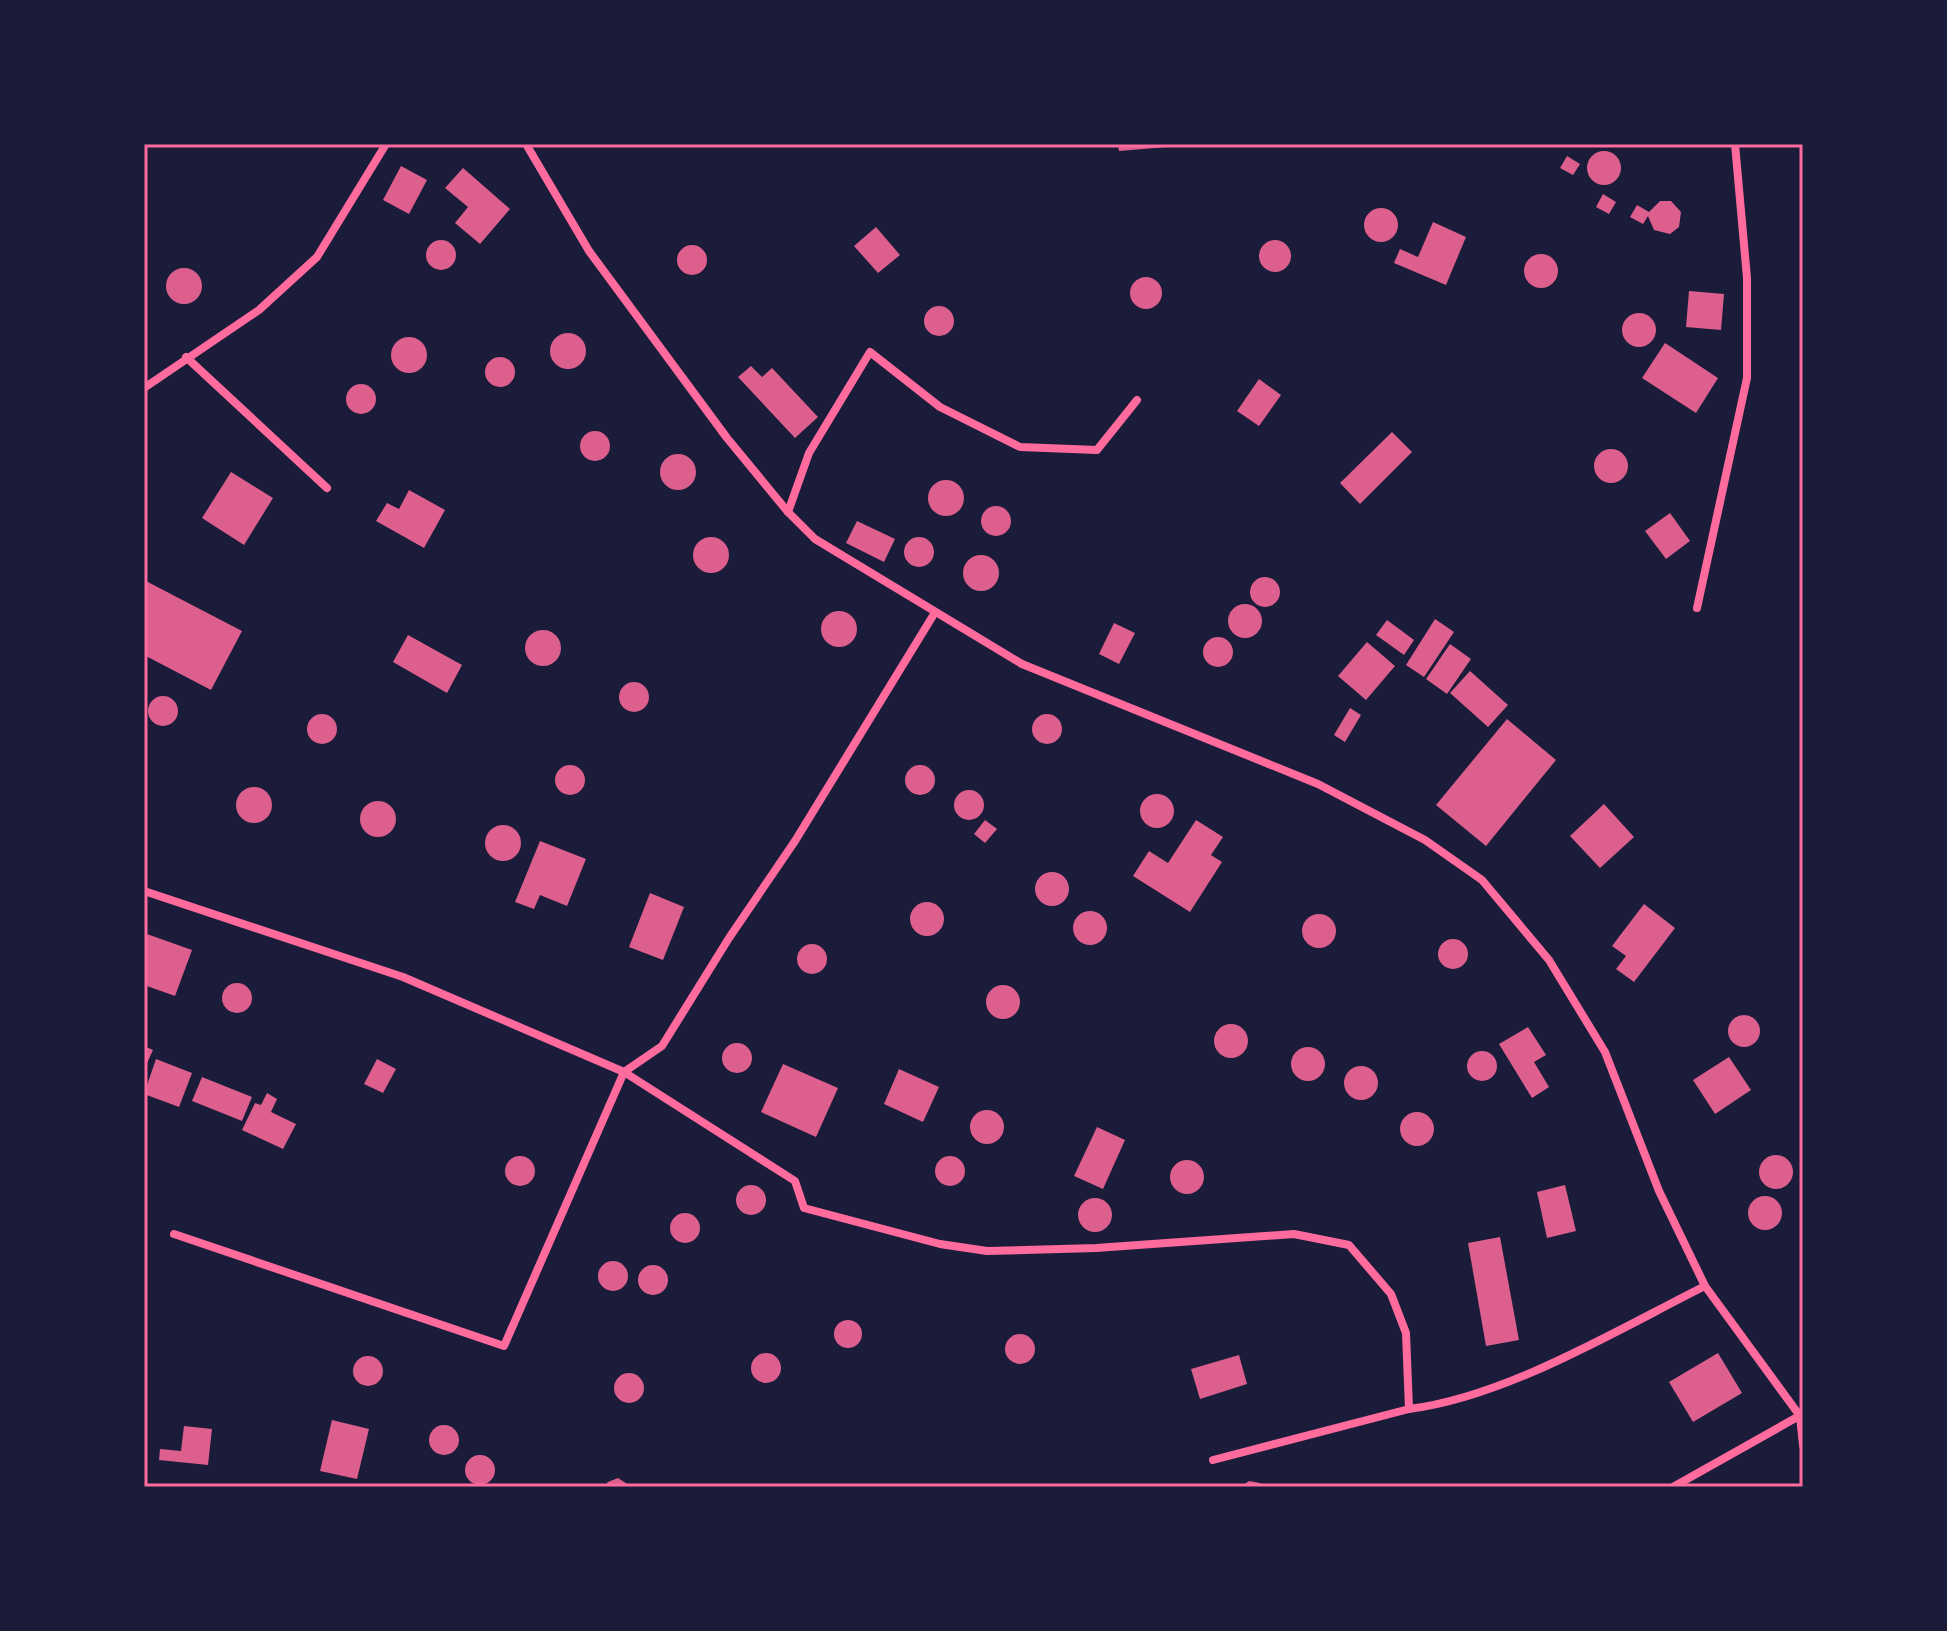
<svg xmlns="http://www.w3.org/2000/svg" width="1947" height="1631" font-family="'IBM Plex Serif',serif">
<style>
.building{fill:#dd5f8e}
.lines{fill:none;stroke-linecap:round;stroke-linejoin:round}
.minor{stroke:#ff6b9d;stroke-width:8}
.neatline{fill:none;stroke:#ff6b9d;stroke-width:3}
</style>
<rect width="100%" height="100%" fill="#1b1b3a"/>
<g class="building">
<polygon points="1118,144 1166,144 1167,147 1119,151"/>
<circle cx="1604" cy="168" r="17"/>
<polygon points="1567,156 1580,164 1573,175 1560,168"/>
<polygon points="401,166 427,180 409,214 383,200"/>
<polygon points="463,168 510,209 480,244 455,223 468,207 445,188"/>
<polygon points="1603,194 1616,202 1609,214 1596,207"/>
<polygon points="1660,201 1671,201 1681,212 1679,227 1670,234 1654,230 1648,216 1643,224 1630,217 1637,205 1649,212"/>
<circle cx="1381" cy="225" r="17"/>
<polygon points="1433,222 1466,237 1446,285 1394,263 1400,249 1418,257"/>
<polygon points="876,227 900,255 878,273 854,246"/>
<circle cx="1275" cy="256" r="16"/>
<circle cx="441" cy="255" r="15"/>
<circle cx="692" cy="260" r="15"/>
<circle cx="1541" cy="271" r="17"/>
<circle cx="184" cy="286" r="18"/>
<circle cx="1146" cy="293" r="16"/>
<polygon points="1689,291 1724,294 1721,330 1686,327"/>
<circle cx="939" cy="321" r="15"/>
<circle cx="1639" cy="330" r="17"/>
<circle cx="568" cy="351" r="18"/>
<circle cx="409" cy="355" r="18"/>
<polygon points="1665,343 1718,378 1696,413 1642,378"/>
<circle cx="500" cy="372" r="15"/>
<polygon points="751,366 762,377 772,368 818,417 795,438 738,377"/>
<polygon points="1259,379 1281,395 1259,426 1237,411"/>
<circle cx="361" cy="399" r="15"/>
<circle cx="595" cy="446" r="15"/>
<polygon points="1392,432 1412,452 1360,504 1340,483"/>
<circle cx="1611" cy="466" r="17"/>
<circle cx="678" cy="472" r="18"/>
<polygon points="231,472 273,498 244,545 202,518"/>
<circle cx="946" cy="498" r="18"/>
<polygon points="409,490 445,510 424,548 376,521 387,503 399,509"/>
<circle cx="996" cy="521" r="15"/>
<polygon points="1670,513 1690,541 1666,559 1645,531"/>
<polygon points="857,521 895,539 884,562 846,543"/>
<circle cx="711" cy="555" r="18"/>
<circle cx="919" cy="552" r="15"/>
<circle cx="981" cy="573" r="18"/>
<circle cx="1265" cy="592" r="15"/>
<polygon points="144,580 242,631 211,690 144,655"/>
<circle cx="1245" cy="621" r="17"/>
<circle cx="839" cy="629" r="18"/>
<polygon points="1435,619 1454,632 1424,677 1406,665"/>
<polygon points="1387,620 1414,640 1404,655 1376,635"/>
<polygon points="1114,623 1135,633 1119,664 1099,654"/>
<circle cx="543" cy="648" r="18"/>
<polygon points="408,635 462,665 447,693 393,662"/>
<circle cx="1218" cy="652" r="15"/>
<polygon points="1367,642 1395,666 1366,700 1338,676"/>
<polygon points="1450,644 1471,659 1447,694 1426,679"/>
<polygon points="1470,671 1508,705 1488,727 1450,693"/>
<circle cx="634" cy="697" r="15"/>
<circle cx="163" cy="711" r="15"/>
<polygon points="1350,708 1361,715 1345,742 1334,735"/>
<circle cx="322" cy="729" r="15"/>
<circle cx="1047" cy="729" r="15"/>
<polygon points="1507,719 1556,760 1486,846 1436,805"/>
<circle cx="920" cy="780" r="15"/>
<circle cx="570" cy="780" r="15"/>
<circle cx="254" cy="805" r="18"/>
<circle cx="969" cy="805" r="15"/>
<circle cx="1157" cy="811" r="17"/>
<circle cx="378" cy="819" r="18"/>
<polygon points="1604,804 1634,837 1600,868 1570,836"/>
<polygon points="985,820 997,829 985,843 974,834"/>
<polygon points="1196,820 1223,837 1211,855 1222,862 1190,912 1133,876 1149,851 1168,863"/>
<circle cx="503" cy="843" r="18"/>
<polygon points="540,841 586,859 567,906 540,895 534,909 515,902"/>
<circle cx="1052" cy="889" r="17"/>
<polygon points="650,893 684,907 663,960 629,947"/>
<circle cx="927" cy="919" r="17"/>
<polygon points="1644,904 1675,928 1634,982 1616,969 1626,956 1612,946"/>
<circle cx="1090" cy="928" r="17"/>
<circle cx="1319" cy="931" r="17"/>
<polygon points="144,933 192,950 175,996 144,985"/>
<circle cx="1453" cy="954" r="15"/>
<circle cx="812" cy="959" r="15"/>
<circle cx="237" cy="998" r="15"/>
<circle cx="1003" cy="1002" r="17"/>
<circle cx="1744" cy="1031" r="16"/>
<circle cx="1231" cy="1041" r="17"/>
<polygon points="1528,1027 1546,1055 1534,1062 1549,1087 1532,1098 1499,1044"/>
<circle cx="737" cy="1058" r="15"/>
<polygon points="144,1046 153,1050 144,1070"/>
<circle cx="1308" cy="1064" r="17"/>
<circle cx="1482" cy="1066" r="15"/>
<polygon points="1729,1057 1751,1090 1715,1114 1693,1080"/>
<polygon points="156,1059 192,1073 179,1107 144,1094"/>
<polygon points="377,1059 396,1069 383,1093 364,1084"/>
<polygon points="783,1064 838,1088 816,1137 761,1112"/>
<circle cx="1361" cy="1083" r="17"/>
<polygon points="899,1069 939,1087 923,1122 884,1104"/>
<polygon points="202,1077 252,1097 242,1121 192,1101"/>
<polygon points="267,1093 277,1099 271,1112 296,1124 283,1149 242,1130 255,1103 261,1105"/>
<circle cx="987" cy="1127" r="17"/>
<circle cx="1417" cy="1129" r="17"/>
<polygon points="1097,1127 1125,1140 1103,1189 1074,1176"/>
<circle cx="1776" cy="1172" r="17"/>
<circle cx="950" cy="1171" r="15"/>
<circle cx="520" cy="1171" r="15"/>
<circle cx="1187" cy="1177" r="17"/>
<polygon points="1565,1185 1576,1231 1547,1238 1537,1192"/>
<circle cx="751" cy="1200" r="15"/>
<circle cx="1765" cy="1213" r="17"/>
<circle cx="1095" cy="1215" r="17"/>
<circle cx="685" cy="1228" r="15"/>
<polygon points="1500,1237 1519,1340 1486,1346 1468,1243"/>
<circle cx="613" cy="1276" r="15"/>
<circle cx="653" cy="1280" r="15"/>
<circle cx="848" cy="1334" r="14"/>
<circle cx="1020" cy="1349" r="15"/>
<polygon points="1718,1353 1742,1393 1693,1422 1669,1382"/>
<circle cx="766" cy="1368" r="15"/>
<polygon points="1239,1355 1247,1384 1200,1399 1191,1369"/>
<circle cx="368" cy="1371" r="15"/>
<circle cx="629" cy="1388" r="15"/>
<polygon points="332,1420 369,1429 357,1479 320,1471"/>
<circle cx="444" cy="1440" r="15"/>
<polygon points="184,1426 212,1429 208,1465 159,1460 160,1449 181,1451"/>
<circle cx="480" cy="1470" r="15"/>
<polygon points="618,1478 632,1487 604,1487 608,1482"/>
<polygon points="1249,1481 1260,1483 1264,1487 1240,1487"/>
</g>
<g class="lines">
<g class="minor">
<polyline points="526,144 589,251 727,438 788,512 815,539 1022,664 1318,784 1425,840 1482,880 1549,960 1605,1052 1659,1191 1705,1286 1800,1416 1803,1445"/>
<polyline points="186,357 327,488"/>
<polyline points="144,388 259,310 317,257 386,144"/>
<polyline points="788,512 809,453 870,352 940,407 1020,447 1097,450 1137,400"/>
<polyline points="1697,608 1747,378 1747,278 1735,144"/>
<path d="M934,614L795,841L729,938L662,1046L624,1072L795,1181L804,1208L940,1244L987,1251L1096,1248L1294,1234L1349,1245L1391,1294L1406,1333L1409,1409C1506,1397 1617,1330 1705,1286"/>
<polyline points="144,891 403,977 624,1072 504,1346 174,1234"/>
<polyline points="1213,1460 1409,1409"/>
<polyline points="1673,1487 1801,1415"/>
</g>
</g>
<rect width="1947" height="1631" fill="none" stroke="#1b1b3a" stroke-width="292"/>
<rect x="146" y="146" width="1655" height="1339" class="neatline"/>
</svg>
